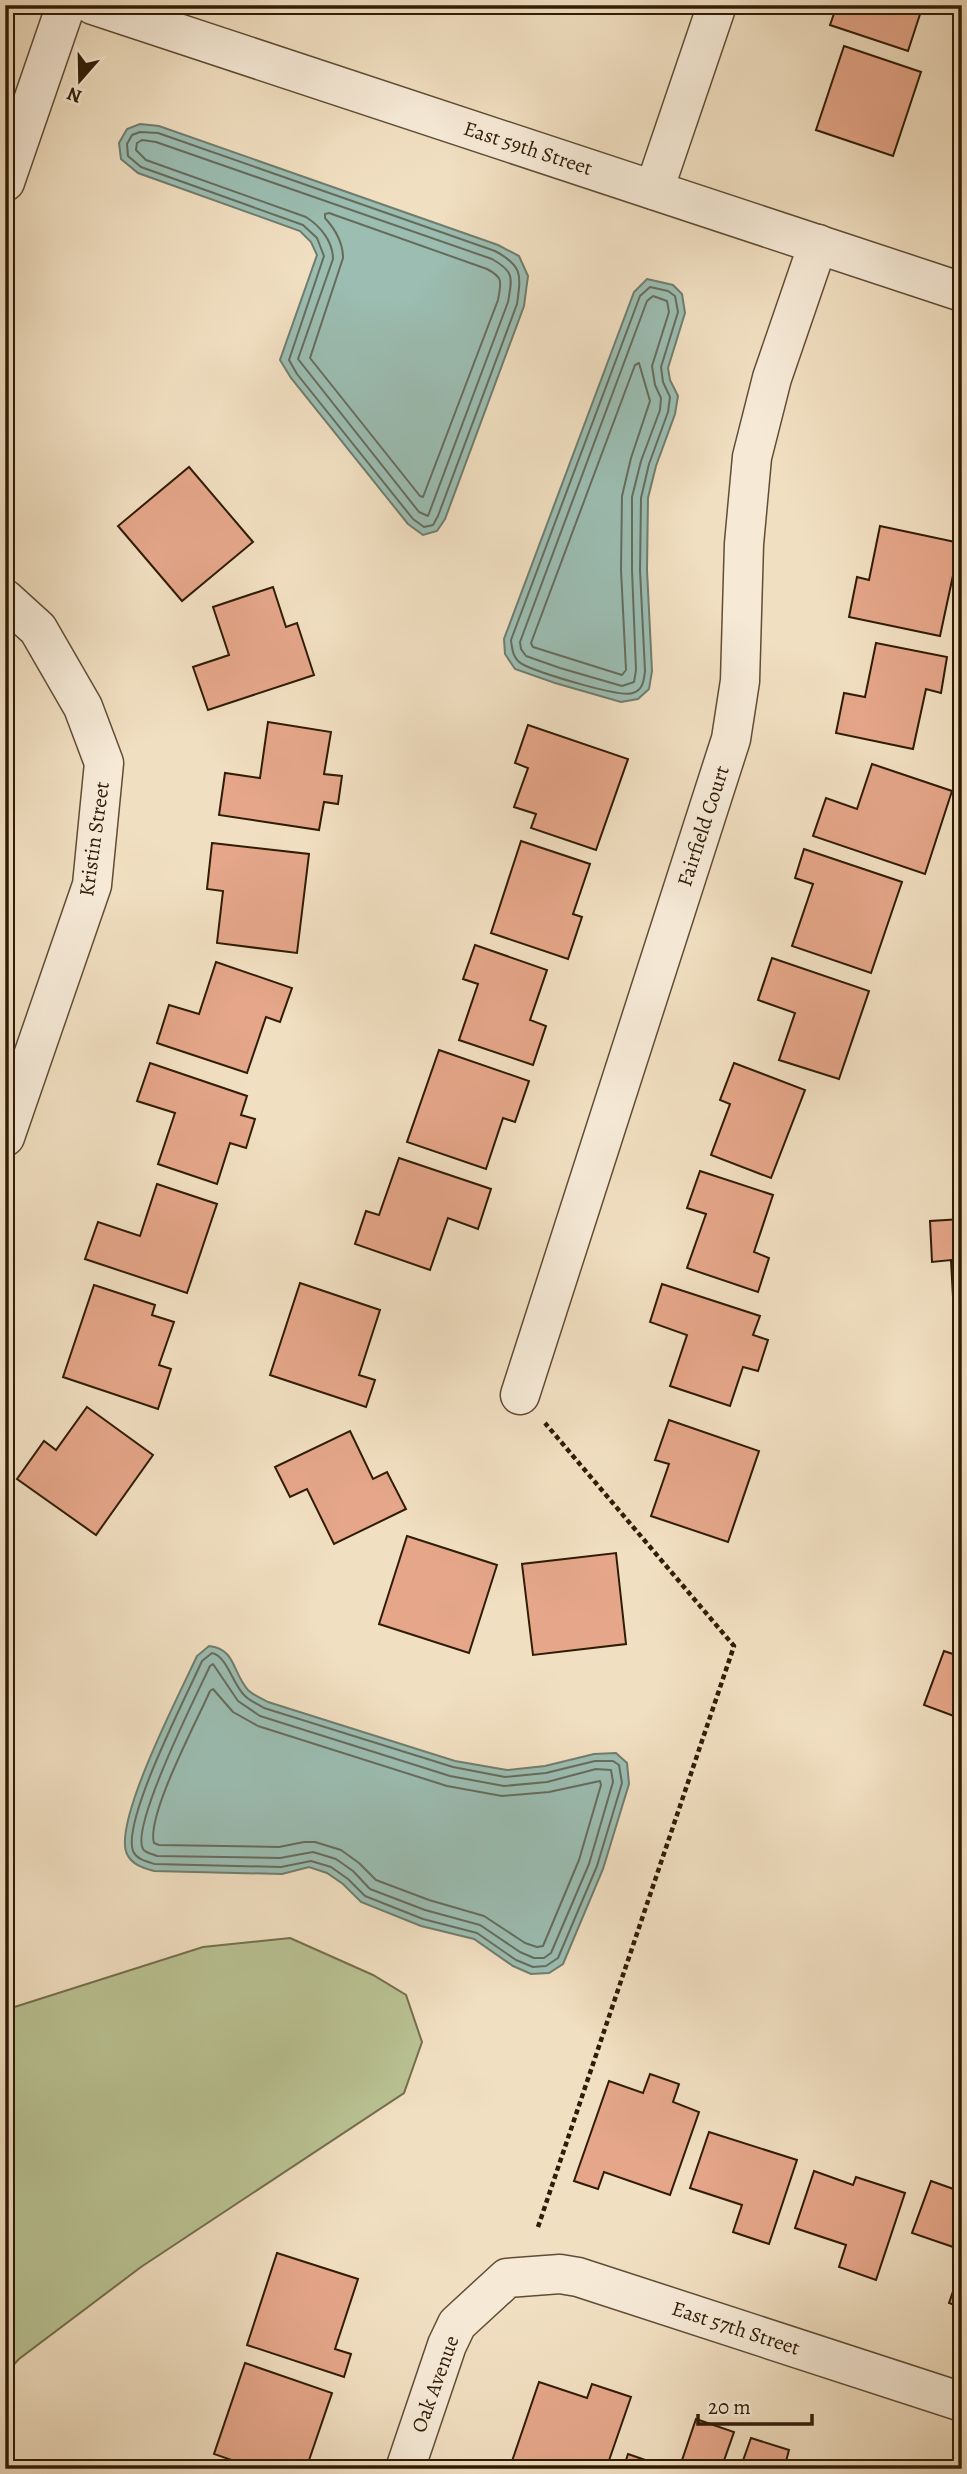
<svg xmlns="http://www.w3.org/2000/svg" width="967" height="2474" font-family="Alegreya,serif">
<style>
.green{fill:#b9c293;stroke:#746f4c;stroke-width:2}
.water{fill:#9bbdb2;stroke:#707d6d;stroke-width:2}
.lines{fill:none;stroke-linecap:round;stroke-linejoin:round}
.shore{stroke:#666c5c;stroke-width:2}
.building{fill:#e5a689;stroke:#301c06;stroke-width:2}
.minor-casing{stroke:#604d35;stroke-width:41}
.path{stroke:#301c06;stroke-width:4.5;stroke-dasharray:5 3.5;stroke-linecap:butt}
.minor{stroke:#f6ead7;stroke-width:38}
.labels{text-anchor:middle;stroke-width:6;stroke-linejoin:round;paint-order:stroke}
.street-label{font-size:21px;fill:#301c06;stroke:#f6ead7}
</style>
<rect width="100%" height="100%" fill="#f1dfc1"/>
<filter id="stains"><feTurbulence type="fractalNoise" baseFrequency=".00286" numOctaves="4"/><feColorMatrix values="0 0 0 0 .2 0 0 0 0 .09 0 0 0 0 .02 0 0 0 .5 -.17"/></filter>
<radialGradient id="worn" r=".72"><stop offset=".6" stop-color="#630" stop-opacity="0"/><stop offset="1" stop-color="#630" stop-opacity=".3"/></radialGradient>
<polygon class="green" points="290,1938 373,1975 406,1995 422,2042 404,2093 141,2267 19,2359 5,2374 5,2010 203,1947"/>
<g class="water">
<polygon points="140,124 159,126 498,245 519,256 528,276 524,306 445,519 437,531 423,535 408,524 291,378 280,360 317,255 311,242 300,231 138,173 121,159 119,143 127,129"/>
<polygon points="647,279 673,285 682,294 685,313 668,368 670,380 678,396 675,414 656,466 648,498 647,570 652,671 649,689 638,699 621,702 555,683 515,669 505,654 504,639 634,292"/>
<path d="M209,1646C236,1649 232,1672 248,1690C253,1695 261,1698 268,1702L455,1761L507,1770L545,1766L594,1754L616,1753L627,1763L629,1784L603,1869L563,1964L549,1973L531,1974L513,1966L474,1939L421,1926L361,1902L343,1884L327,1873L309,1867L282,1874L154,1871C144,1868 132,1865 127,1854C112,1823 181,1691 197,1656Z"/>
</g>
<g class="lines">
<g class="shore">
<path d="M140,132L158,133L495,251C523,266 521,275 517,304L438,516L433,525L424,527L413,519L297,374L289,360L324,256L317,238L303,225L141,167L128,156L127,144L132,135Z"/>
<path d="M142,140L156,142L492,259C515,272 512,278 508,302L428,516L419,512L298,359L333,259C333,241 320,226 306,217L146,160L136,150L137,143Z"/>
<path d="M329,213L487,269C504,278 501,282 498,300L423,497L420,496L310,358L343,258C343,242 335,229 325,218V214Z"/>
<path d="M650,287L668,291L675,296L678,312L661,367L663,382L670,397L668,412L649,464L641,498L640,570L645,671C644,680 643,690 633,693C619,698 537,672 522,664C513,659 512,649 511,640L640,296Z"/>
<polygon points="653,296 667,301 669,312 652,366 655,385 661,398 660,410 641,461 632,497 632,570 636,670 634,682 622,686 560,668 526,656 521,649 520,642 647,301"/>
<polygon points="639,363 650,401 631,458 622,496 621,570 626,670 622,675 533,647 531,643 635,365"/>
<path d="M212,1653C227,1656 233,1685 245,1696C250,1701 258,1704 264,1708L453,1767L505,1777L546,1773L595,1761H613L619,1765L622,1783L597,1866L558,1958L546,1966L533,1967L516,1960L477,1933L423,1919L365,1896L348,1879L331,1867L311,1861L281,1867L155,1864C148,1862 137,1860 133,1851C122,1820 187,1695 202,1661Z"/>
<path d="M213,1664L238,1701L260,1716L450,1776L504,1786L547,1782L596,1769L611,1770L613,1782L589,1864L551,1953L544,1958H534L520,1952L480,1925L425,1910L370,1889L353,1871L336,1859L313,1852L280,1858L157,1856C153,1854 145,1853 143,1849C130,1827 197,1694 210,1666Z"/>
<path d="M213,1689L233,1712L258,1726L447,1786L502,1796L549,1792L600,1781L601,1785L579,1860L543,1946L537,1947L525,1943L484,1916L429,1900L376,1880L359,1863L341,1850L315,1842H304L279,1847L159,1845L154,1843C146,1816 197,1721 210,1691Z"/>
</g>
</g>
<g class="building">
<polygon points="837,5 923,5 908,51 830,25"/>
<polygon points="844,46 921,72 893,156 816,130"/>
<polygon points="189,467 253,542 182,601 118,526"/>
<polygon points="880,526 960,543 940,636 849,617 857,577 869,580"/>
<polygon points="273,587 286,627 297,623 314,675 208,710 193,667 229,655 213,607"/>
<polygon points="876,643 947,657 941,693 926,689 913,749 836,733 844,693 865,697"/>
<polygon points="268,722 331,732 324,774 342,776 338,804 324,802 319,830 219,815 225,773 260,778"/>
<polygon points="528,725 628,759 596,850 531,828 536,814 514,807 528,768 515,763"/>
<polygon points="872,764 952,791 925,874 813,836 826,798 857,809"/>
<polygon points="521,841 590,864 573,914 582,917 568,959 491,933"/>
<polygon points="212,843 309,854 297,953 217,943 223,891 207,889"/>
<polygon points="804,849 902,882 871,973 792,946 813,884 795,878"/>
<polygon points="475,945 547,970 530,1020 546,1026 533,1065 459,1040 478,984 463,979"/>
<polygon points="772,958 869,991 839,1079 779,1060 795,1013 758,1000"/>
<polygon points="216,962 292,988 280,1022 266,1017 247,1073 157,1043 169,1005 199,1014"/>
<polygon points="439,1050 529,1081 515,1122 503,1118 486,1169 407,1142"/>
<polygon points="150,1063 247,1096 241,1115 255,1119 246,1148 230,1143 217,1184 158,1164 175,1113 137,1101"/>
<polygon points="734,1063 805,1090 771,1178 711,1155 730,1104 720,1100"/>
<polygon points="399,1158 491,1189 478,1229 448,1218 430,1270 355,1244 366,1211 379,1215"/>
<polygon points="700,1171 773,1195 754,1252 769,1258 758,1292 687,1268 706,1214 687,1208"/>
<polygon points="157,1184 217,1204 187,1293 85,1259 98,1222 140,1236"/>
<polygon points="962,1219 962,1314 954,1315 951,1260 932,1262 930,1221"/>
<polygon points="300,1283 380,1310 359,1375 375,1380 366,1407 270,1375"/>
<polygon points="662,1284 760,1316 753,1335 768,1340 758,1371 743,1367 730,1406 670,1386 687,1335 650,1322"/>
<polygon points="94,1285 155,1305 152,1315 174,1322 159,1365 171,1369 158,1409 63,1377"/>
<polygon points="87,1407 153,1455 96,1535 17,1479 44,1441 56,1450"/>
<polygon points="669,1420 759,1451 728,1542 651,1516 669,1464 655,1460"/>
<polygon points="350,1431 373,1479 387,1472 406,1509 334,1544 307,1489 290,1497 275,1467"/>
<polygon points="5,1514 14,1580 5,1581"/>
<polygon points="407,1536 497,1565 469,1653 379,1624"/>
<polygon points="616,1553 626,1644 533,1655 522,1564"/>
<polygon points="944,1651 962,1657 962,1719 924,1705"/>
<polygon points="650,2074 679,2084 673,2102 699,2112 670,2195 604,2172 598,2189 574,2181 609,2081 643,2093"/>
<polygon points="709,2132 797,2160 769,2244 733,2232 742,2205 690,2188"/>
<polygon points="814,2171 853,2185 856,2177 905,2193 876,2280 839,2267 846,2245 795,2228"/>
<polygon points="931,2181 962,2192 962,2250 912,2233"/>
<polygon points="277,2253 358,2279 335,2349 351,2354 344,2377 247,2345"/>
<polygon points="962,2266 962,2308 949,2303"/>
<polygon points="245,2363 332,2393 306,2469 257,2469 214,2454"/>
<polygon points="539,2382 587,2398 592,2384 631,2397 606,2469 510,2467"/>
<polygon points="696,2419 734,2432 721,2469 679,2469"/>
<polygon points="751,2438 789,2450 784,2469 740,2469"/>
<polygon points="628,2454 671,2469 623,2469"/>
</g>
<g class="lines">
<defs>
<g id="minor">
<polyline points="93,5 962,292"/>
<polyline points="5,182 66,5"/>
<polyline points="654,190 717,5"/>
<polyline points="5,599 38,629 83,707 104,763 92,885 5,1137"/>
<polyline points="520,1395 731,739 740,681 744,544 752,457 772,378 818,244"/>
<polyline points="405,2469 447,2345 457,2324 507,2278 560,2274 578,2277 962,2402"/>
</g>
</defs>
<use href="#minor" class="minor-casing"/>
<polyline class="path" points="538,2227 734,1646 545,1423"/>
<use href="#minor" class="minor"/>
</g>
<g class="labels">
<g class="street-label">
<text transform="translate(528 148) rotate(18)" y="7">East 59th Street</text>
<text transform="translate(703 826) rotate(-72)" y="7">Fairfield Court</text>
<text transform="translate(94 839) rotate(-82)" y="7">Kristin Street</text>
<text transform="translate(736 2328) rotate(18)" y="7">East 57th Street</text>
<text transform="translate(435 2384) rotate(-70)" y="7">Oak Avenue</text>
</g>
</g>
<rect width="967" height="2474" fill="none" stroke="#f1dfc1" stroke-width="28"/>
<rect x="7" y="7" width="953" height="2460" fill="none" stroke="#301c06" stroke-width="3.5"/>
<rect x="14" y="14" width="939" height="2446" fill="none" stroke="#301c06" stroke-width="2"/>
<g transform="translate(80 80) rotate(200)" stroke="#f6ead7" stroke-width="5" paint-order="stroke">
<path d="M0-5L12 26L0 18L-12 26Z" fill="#301c06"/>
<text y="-10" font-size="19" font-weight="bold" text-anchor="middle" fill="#301c06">N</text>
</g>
<path d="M698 2414v10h114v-10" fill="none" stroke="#301c06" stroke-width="3.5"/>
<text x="708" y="2414" font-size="21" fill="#301c06" stroke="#f6ead7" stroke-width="5" paint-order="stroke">20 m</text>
<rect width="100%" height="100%" filter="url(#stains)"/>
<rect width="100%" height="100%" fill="url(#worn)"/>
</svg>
